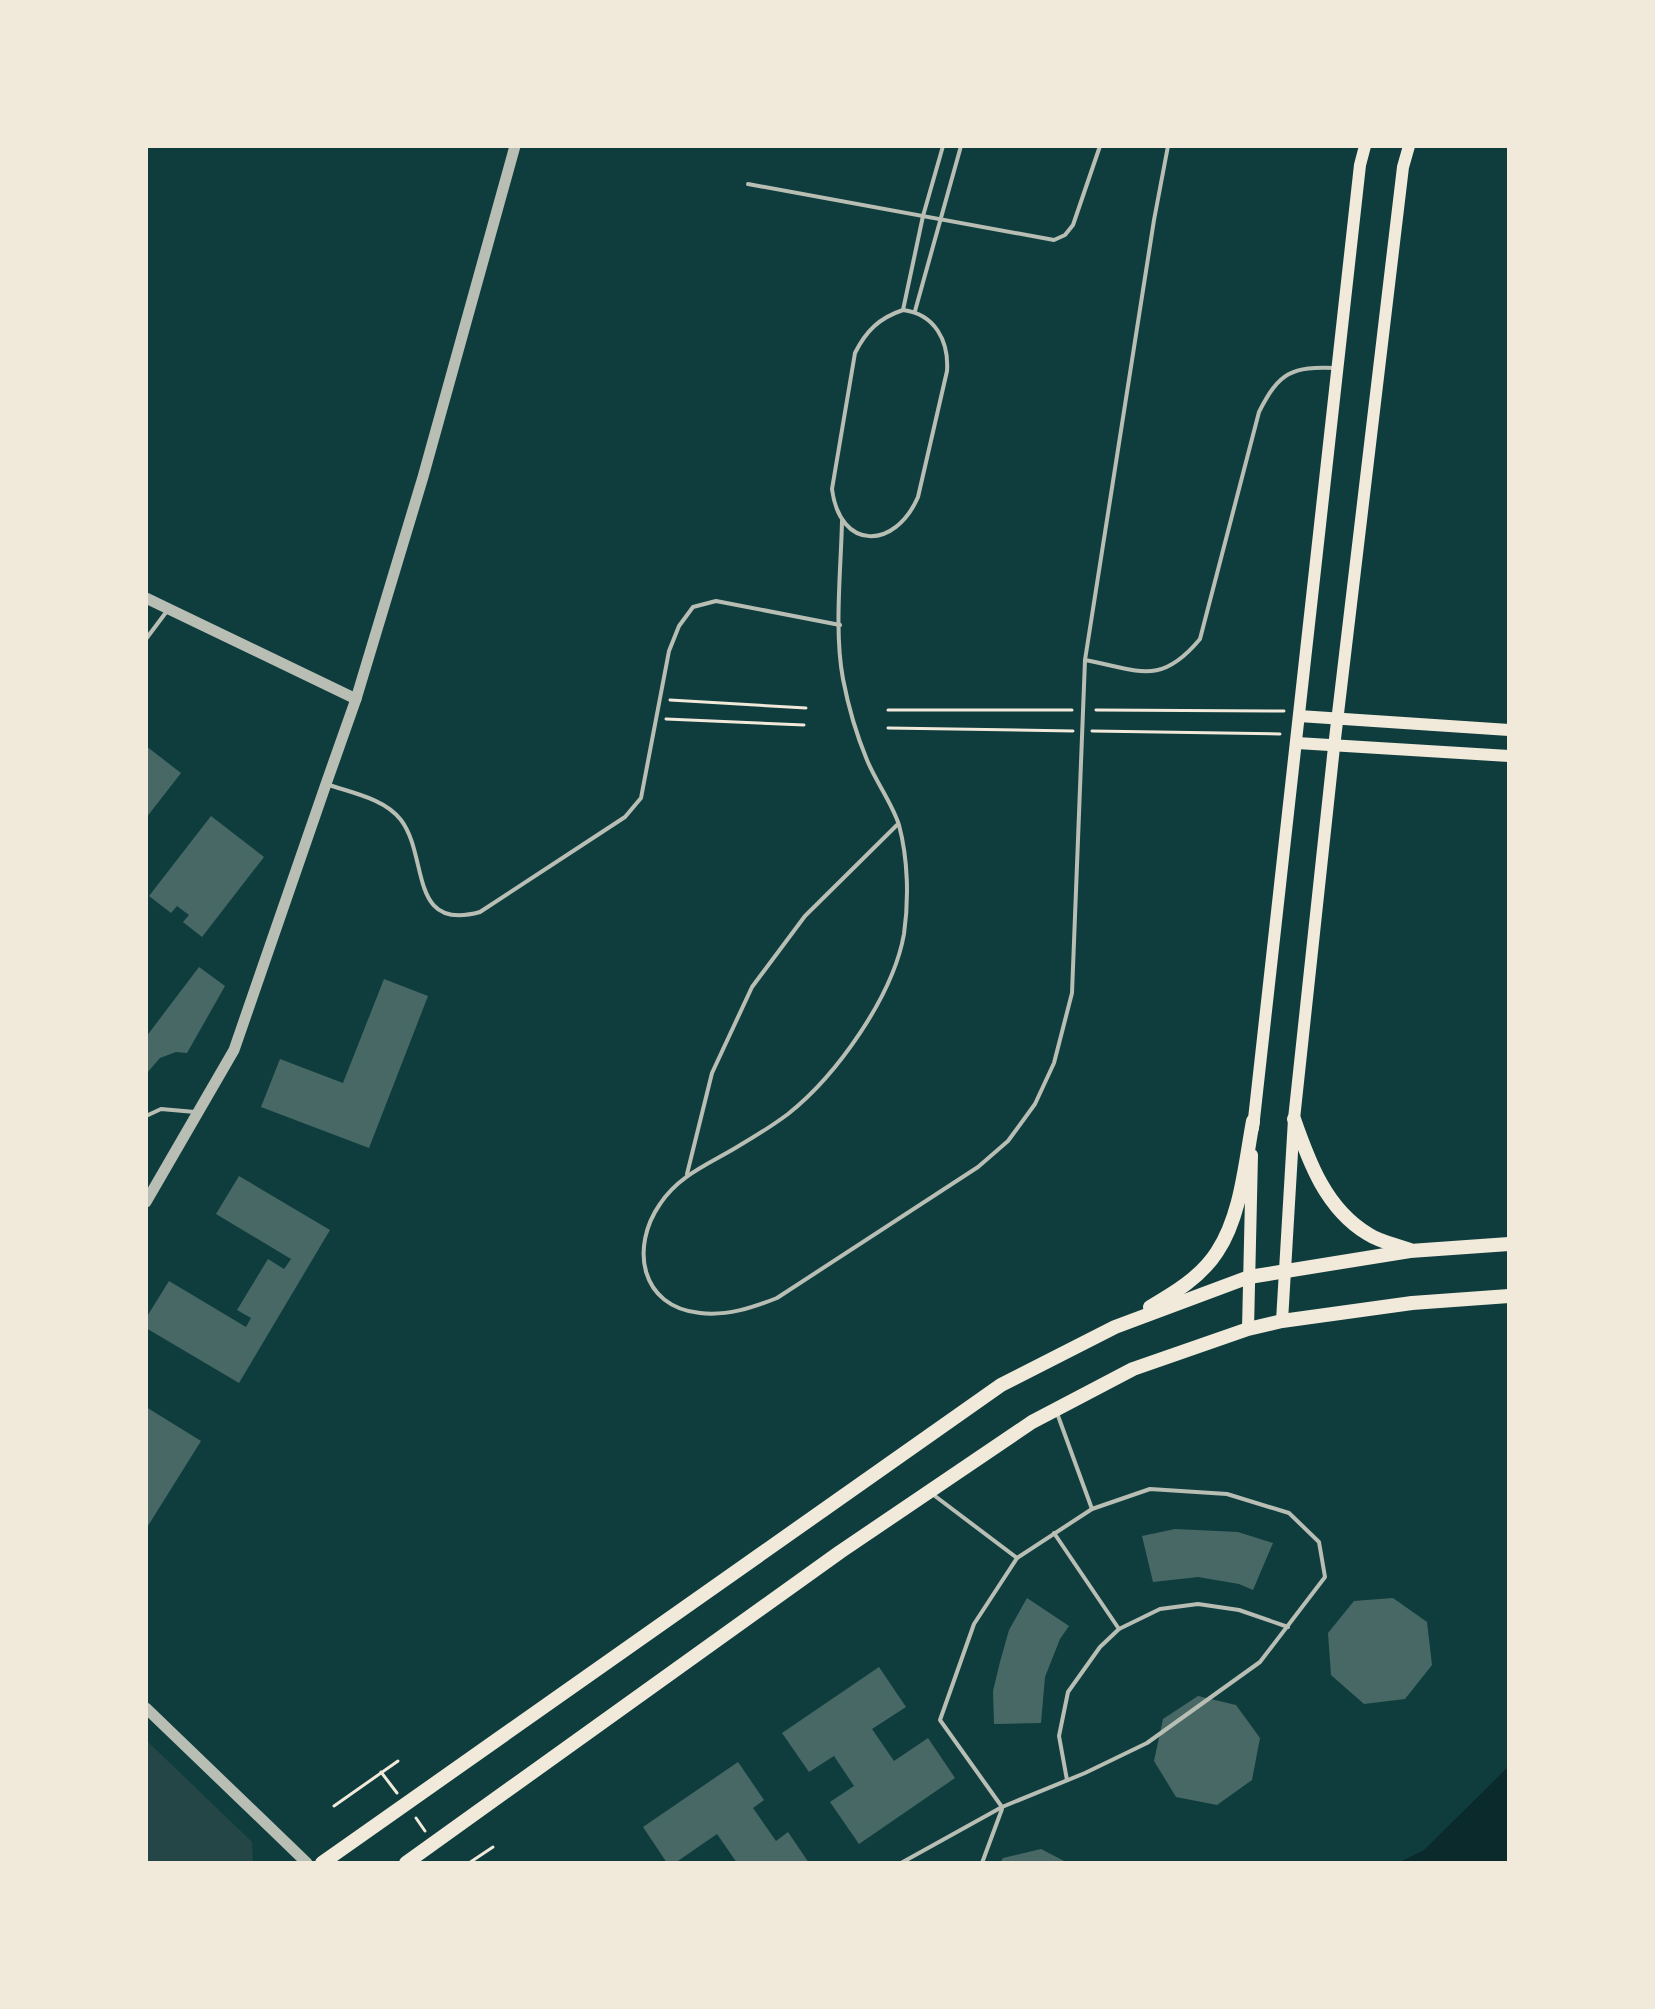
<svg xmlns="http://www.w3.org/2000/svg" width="1655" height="2009" font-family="Jost,sans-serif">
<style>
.green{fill:#244646}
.water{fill:#0a2a2b}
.building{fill:#486865}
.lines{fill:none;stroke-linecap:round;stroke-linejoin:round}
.path{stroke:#f1e9da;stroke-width:3}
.service{stroke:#b8beb3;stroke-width:4}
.tertiary{stroke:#b8beb3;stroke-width:11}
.secondary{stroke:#f1e9da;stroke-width:12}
.primary{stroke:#f1e9da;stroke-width:14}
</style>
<rect width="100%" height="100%" fill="#0f3d3e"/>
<polygon class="green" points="146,1740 252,1842 253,1863 146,1863"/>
<polygon class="water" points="1509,1766 1509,1863 1398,1863 1424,1850"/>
<g class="building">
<polygon points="146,746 181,773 146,818"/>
<polygon points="211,816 264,857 202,937 183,922 189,915 177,906 171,913 149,896"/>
<polygon points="199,967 225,986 187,1053 176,1052 160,1058 146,1074 146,1037"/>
<polygon points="384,979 428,996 369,1148 261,1107 280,1059 343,1083"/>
<polygon points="239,1176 330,1230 239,1383 146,1328 146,1318 169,1281 246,1327 251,1318 237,1310 268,1259 284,1269 291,1259 216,1214"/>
<polygon points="146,1407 201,1441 146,1529"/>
<polygon points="1175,1529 1238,1532 1273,1543 1253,1590 1239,1584 1198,1577 1153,1582 1142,1536"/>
<polygon points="1027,1598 1069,1626 1060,1639 1045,1677 1041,1723 994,1724 993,1691 1000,1662 1009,1630"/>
<polygon points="1393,1598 1427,1622 1432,1665 1405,1699 1364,1704 1331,1675 1328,1633 1354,1601"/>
<polygon points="879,1667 906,1707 872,1729 894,1761 928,1738 955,1778 859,1844 830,1802 854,1786 834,1756 809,1772 782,1733"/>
<polygon points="1198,1696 1236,1705 1260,1738 1252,1780 1217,1805 1176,1797 1154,1761 1163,1719"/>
<polygon points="738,1762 764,1800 753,1808 776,1841 788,1832 809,1863 737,1863 717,1834 675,1863 667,1863 643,1827"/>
<polygon points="1041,1849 1068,1863 1000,1863 1003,1858"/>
</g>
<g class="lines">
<g class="path">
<polyline points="670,700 806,708"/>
<polyline points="888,710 1072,710"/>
<polyline points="1096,710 1284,711"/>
<polyline points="666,719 804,725"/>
<polyline points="888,728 1073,731"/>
<polyline points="1092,731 1280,734"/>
<polyline points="381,1772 397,1793"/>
<polyline points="334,1806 398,1761"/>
<polyline points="416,1818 425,1831"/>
<polyline points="469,1863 493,1847"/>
</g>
<g class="service">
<polyline points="748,184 1054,240 1065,235 1073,225 1100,146"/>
<path d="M903,310C935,314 949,341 947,371L918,497C895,550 840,551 832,489L855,353C866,331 879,318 903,310Z"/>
<polyline points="903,310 923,216 943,146"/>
<polyline points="915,311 961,146"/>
<path d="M842,521C841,569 834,632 843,679C848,705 857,736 867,760C876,782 892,803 899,825C908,859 909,899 904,934C893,996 837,1075 788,1114C772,1126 754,1137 737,1147C709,1164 679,1175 660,1204C630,1247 640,1307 700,1313C727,1316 752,1308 777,1298L978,1167L1008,1141L1035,1104L1054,1063L1072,993L1085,660L1154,220L1168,146"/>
<polyline points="146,639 167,611"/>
<path d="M1085,660C1139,670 1160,687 1200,639L1259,412C1279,372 1292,366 1336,368"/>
<path d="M329,785C353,793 385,799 401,820C429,857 408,932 480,912L625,817L641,798L669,651L679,626L693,607L716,601L840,625"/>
<polyline points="146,1116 161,1109 195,1112"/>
<polyline points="687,1174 712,1073 752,987 805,916 897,825"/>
<polyline points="1057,1413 1092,1509"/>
<polyline points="931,1493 1017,1558"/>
<polyline points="1054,1533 1119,1629"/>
<polyline points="1067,1780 1059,1736 1068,1692 1100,1647 1119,1629 1160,1609 1198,1604 1239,1610 1288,1627"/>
<polyline points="901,1863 1002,1807 1085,1773 1147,1743 1260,1662 1325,1577 1319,1542 1289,1513 1227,1494 1150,1489 1092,1509 1017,1558 974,1624 940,1720 1002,1807"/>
<polyline points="982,1863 1002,1809"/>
</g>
<g class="tertiary">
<polyline points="146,598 356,699"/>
<polyline points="146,1202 234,1050 326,784 356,699 423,477 515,146"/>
<polyline points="146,1708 307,1863"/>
</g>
<g class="secondary">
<polyline points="1299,716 1509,730"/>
<polyline points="1297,743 1509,756"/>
<polyline points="1253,1128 1360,165 1365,146"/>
<polyline points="1282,1321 1294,1119 1334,747 1403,167 1409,146"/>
<polyline points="1248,1329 1252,1155"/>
</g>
<g class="primary">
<path d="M1294,1119C1309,1162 1326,1209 1368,1234C1380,1242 1397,1245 1410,1250"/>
<path d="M1150,1307C1174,1293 1201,1277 1217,1252C1241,1216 1245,1164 1253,1121"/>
<polyline points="322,1863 1001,1385 1115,1327 1249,1277 1410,1251 1509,1244"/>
<polyline points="406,1863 840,1552 1032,1422 1133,1369 1248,1329 1282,1321 1412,1303 1509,1296"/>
</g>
</g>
<rect width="1655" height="2009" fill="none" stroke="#f1e9da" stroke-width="296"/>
</svg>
